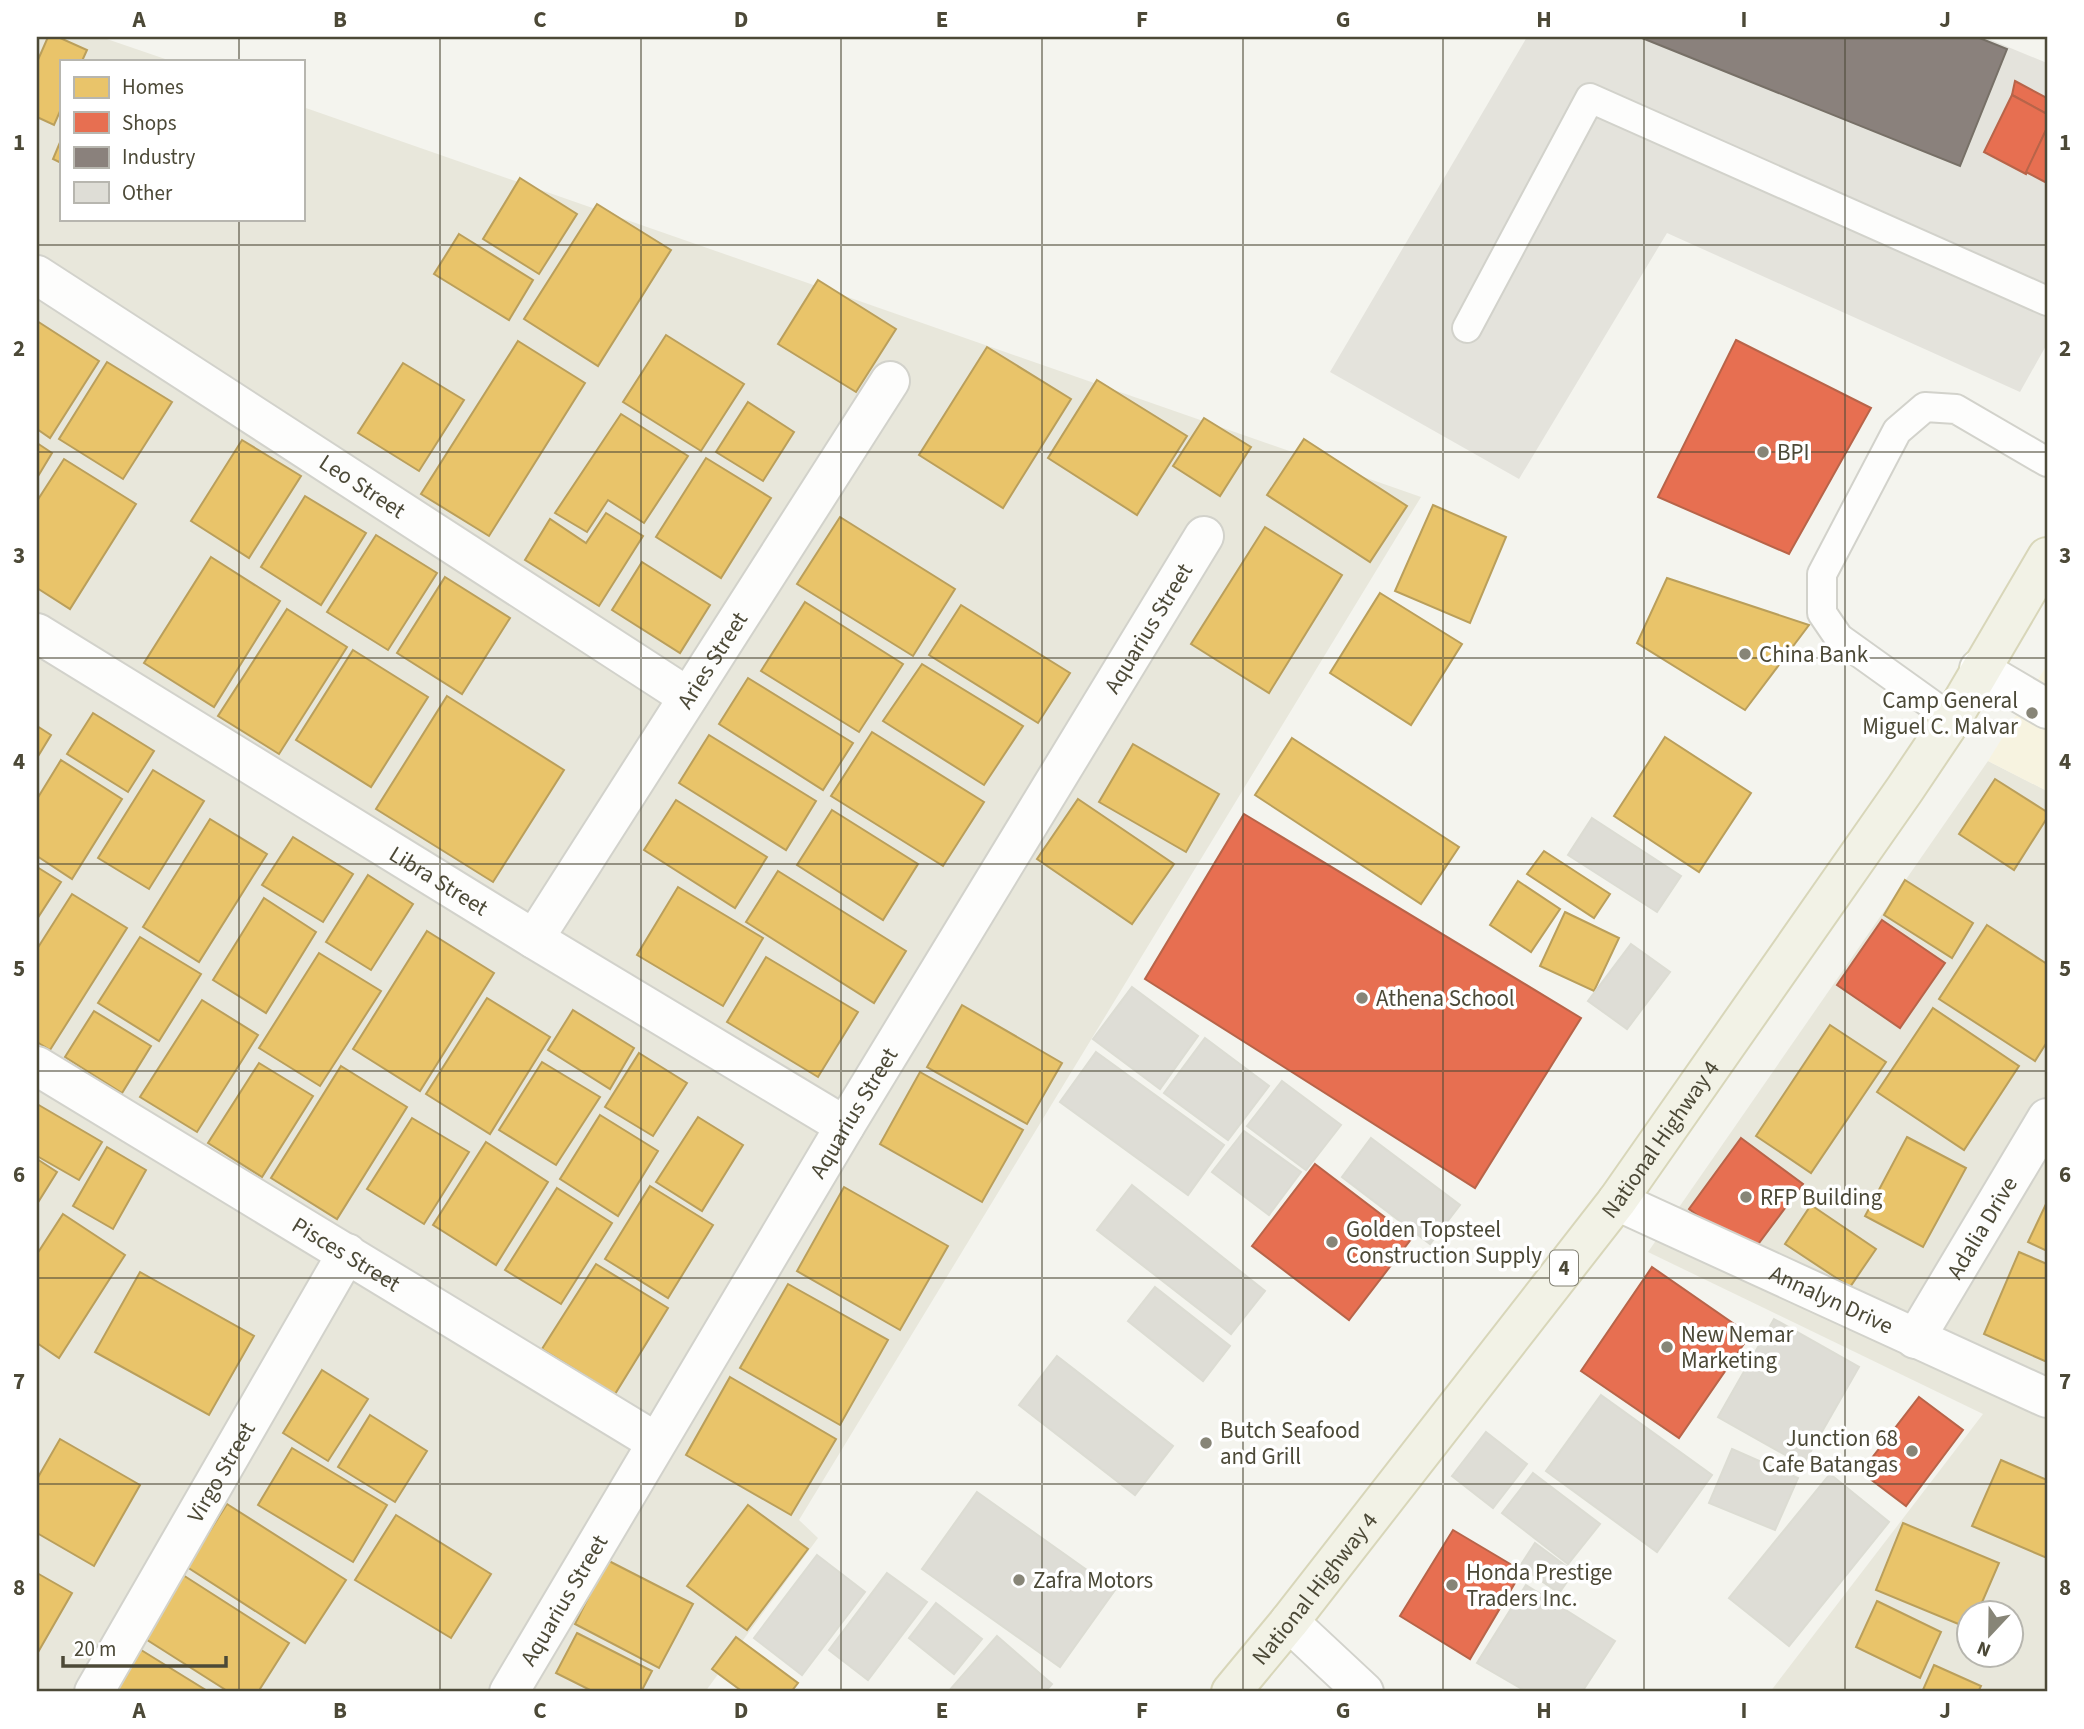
<svg xmlns="http://www.w3.org/2000/svg" width="2084" height="1729" font-family="'Source Sans 3',sans-serif">
<style>
.residential{fill:#e8e7db;fill-rule:evenodd}
.commercial{fill:#f7f3e0}
.industrial{fill:#e4e3dc}
.homes{fill:#e9c46a;stroke:#ba9f5b;stroke-width:2}
.shops{fill:#e76f51;stroke:#b86449;stroke-width:2}
.industry{fill:#8a817c;stroke:#777067;stroke-width:2}
.building{fill:#deddd6;stroke:#dcdcd3;stroke-width:2}
.lines{fill:none;stroke-linecap:round;stroke-linejoin:round}
.service-casing{stroke:#d2d2cb;stroke-width:32}
.minor-casing{stroke:#d2d2cb;stroke-width:42}
.primary-casing{stroke:#d8d6b9;stroke-width:42}
.service{stroke:#fdfdfc;stroke-width:28}
.minor{stroke:#fdfdfc;stroke-width:38}
.primary{stroke:#f2f2e6;stroke-width:38}
.grid{fill:none;stroke:#4c4937;stroke-width:2;stroke-opacity:0.55}
.poi-dot{fill:#878577;stroke:#fff;stroke-width:2.5}
.labels{text-anchor:middle;stroke-width:7;stroke-linejoin:round;paint-order:stroke}
.shield{fill:#fff;stroke:#828073;stroke-width:2}
.shield-label{font-size:21px;font-weight:bold;fill:#4c4937}
.poi-label{font-size:23px;fill:#4c4937;stroke:#fff;text-anchor:start}
.street-label{font-size:23px;fill:#4c4937;stroke:#fff}
.neatline{fill:none;stroke:#4c4937;stroke-width:2.5}
.grid-label{font-size:23px;text-anchor:middle;font-weight:bold;fill:#4c4937}
</style>
<rect width="100%" height="100%" fill="#f4f4ee"/>
<g class="residential">
<polygon points="37,37 101,37 171,61 61,61 61,219 303,219 303,107 1421,497 799,1520 818,1538 705,1692 37,1692"/>
<path d="M1988,761L2047,791V1692H1770L1983,1414L1648,1252ZM1968,1614H2010V1656H1968Z"/>
</g>
<polygon class="commercial" points="2047,665 2047,791 1988,761"/>
<polygon class="industrial" points="1527,37 1984,37 2047,63 2047,344 2020,392 1667,233 1519,479 1330,372"/>
<g class="homes">
<polygon points="48,37 58,37 87,50 82,61 61,61 61,109 54,125 37,117 37,62"/>
<polygon points="61,140 61,163 53,159"/>
<polygon points="520,178 577,214 539,274 483,239"/>
<polygon points="597,204 671,250 598,366 524,319"/>
<polygon points="459,234 533,280 509,320 434,274"/>
<polygon points="818,280 896,329 856,392 778,344"/>
<polygon points="37,321 99,361 50,438 37,429"/>
<polygon points="666,335 744,384 701,451 623,402"/>
<polygon points="518,341 585,383 489,536 421,494"/>
<polygon points="987,347 1071,399 1003,508 919,455"/>
<polygon points="107,362 172,402 123,479 59,439"/>
<polygon points="403,363 464,400 419,471 358,433"/>
<polygon points="1097,380 1187,436 1137,515 1048,458"/>
<polygon points="748,402 794,432 763,481 716,452"/>
<polygon points="621,414 688,456 644,523 608,500 587,532 555,513"/>
<polygon points="1204,418 1251,447 1220,496 1173,466"/>
<polygon points="1304,439 1407,506 1370,562 1267,495"/>
<polygon points="242,440 301,476 249,558 191,521"/>
<polygon points="37,443 52,453 37,478"/>
<polygon points="706,458 771,498 721,578 656,537"/>
<polygon points="64,459 136,504 70,609 37,588 37,501"/>
<polygon points="305,496 366,533 321,605 261,567"/>
<polygon points="1433,505 1506,537 1470,623 1395,591"/>
<polygon points="606,513 643,536 599,606 525,560 550,519 586,543"/>
<polygon points="840,517 955,589 913,656 797,584"/>
<polygon points="1265,527 1342,575 1269,693 1191,644"/>
<polygon points="376,535 437,573 388,650 327,612"/>
<polygon points="211,557 280,601 214,707 144,663"/>
<polygon points="642,562 710,605 680,653 612,610"/>
<polygon points="445,577 510,618 462,694 397,653"/>
<polygon points="1667,578 1809,625 1745,710 1637,643"/>
<polygon points="1380,593 1462,644 1411,725 1330,673"/>
<polygon points="805,602 903,664 859,732 761,671"/>
<polygon points="961,605 1070,673 1038,723 929,655"/>
<polygon points="287,609 347,647 279,754 218,716"/>
<polygon points="353,650 428,697 371,787 296,740"/>
<polygon points="922,664 1023,726 984,785 883,721"/>
<polygon points="748,678 853,743 823,790 719,724"/>
<polygon points="447,696 564,770 493,882 376,809"/>
<polygon points="93,713 154,751 128,792 67,754"/>
<polygon points="37,726 51,735 37,758"/>
<polygon points="872,732 984,802 943,866 831,796"/>
<polygon points="709,735 816,801 786,850 679,783"/>
<polygon points="1665,737 1751,793 1699,872 1614,816"/>
<polygon points="1292,738 1459,847 1421,904 1255,795"/>
<polygon points="1133,744 1219,794 1186,852 1099,802"/>
<polygon points="61,760 122,799 72,879 37,856 37,799"/>
<polygon points="153,770 204,801 149,889 98,858"/>
<polygon points="1995,779 2047,812 2047,818 2014,870 1959,834"/>
<polygon points="1078,799 1174,864 1132,924 1037,859"/>
<polygon points="676,800 767,857 735,908 644,850"/>
<polygon points="832,810 918,864 883,920 797,865"/>
<polygon points="210,819 267,854 199,962 143,927"/>
<polygon points="293,837 353,874 323,922 262,885"/>
<polygon points="1544,851 1610,894 1594,918 1527,874"/>
<polygon points="37,867 61,882 37,919"/>
<polygon points="778,871 906,951 874,1003 746,922"/>
<polygon points="368,875 413,904 371,970 326,942"/>
<polygon points="1905,880 1973,923 1952,958 1884,915"/>
<polygon points="1518,881 1560,909 1531,952 1490,925"/>
<polygon points="678,887 763,938 723,1006 637,955"/>
<polygon points="72,894 127,928 50,1050 37,1042 37,949"/>
<polygon points="264,898 316,932 266,1013 213,980"/>
<polygon points="1565,912 1619,938 1594,991 1540,966"/>
<polygon points="1987,925 2047,964 2047,1042 2035,1061 1939,999"/>
<polygon points="427,931 494,973 420,1091 353,1049"/>
<polygon points="140,937 201,974 159,1041 98,1003"/>
<polygon points="319,953 381,991 320,1086 259,1048"/>
<polygon points="766,957 858,1012 818,1077 727,1022"/>
<polygon points="487,998 550,1037 490,1134 426,1094"/>
<polygon points="202,1000 258,1035 197,1132 140,1097"/>
<polygon points="962,1005 1062,1063 1027,1124 927,1067"/>
<polygon points="1933,1008 2019,1066 1964,1150 1877,1092"/>
<polygon points="573,1010 634,1048 610,1089 548,1050"/>
<polygon points="94,1011 151,1046 122,1093 65,1057"/>
<polygon points="1830,1025 1886,1062 1811,1173 1756,1136"/>
<polygon points="639,1053 687,1083 653,1136 605,1107"/>
<polygon points="542,1062 600,1097 556,1165 499,1130"/>
<polygon points="259,1063 313,1096 262,1177 208,1143"/>
<polygon points="341,1066 407,1107 337,1219 271,1178"/>
<polygon points="920,1072 1023,1130 982,1202 880,1144"/>
<polygon points="37,1104 102,1142 79,1180 37,1156"/>
<polygon points="600,1115 658,1151 618,1216 560,1179"/>
<polygon points="698,1117 743,1145 702,1211 656,1182"/>
<polygon points="412,1118 469,1152 424,1224 367,1189"/>
<polygon points="1907,1137 1966,1168 1923,1247 1865,1216"/>
<polygon points="486,1142 548,1182 496,1265 433,1225"/>
<polygon points="107,1147 146,1170 113,1229 73,1206"/>
<polygon points="37,1159 57,1172 37,1204"/>
<polygon points="650,1186 713,1225 668,1298 605,1259"/>
<polygon points="844,1187 948,1246 900,1330 797,1271"/>
<polygon points="557,1188 612,1223 561,1304 505,1270"/>
<polygon points="2047,1202 2047,1251 2028,1242"/>
<polygon points="1811,1205 1876,1249 1850,1287 1785,1244"/>
<polygon points="63,1214 125,1255 59,1358 37,1343 37,1254"/>
<polygon points="2019,1252 2047,1264 2047,1362 1984,1334"/>
<polygon points="596,1264 668,1308 615,1394 542,1349"/>
<polygon points="140,1272 254,1336 209,1415 95,1352"/>
<polygon points="788,1284 888,1340 840,1425 740,1368"/>
<polygon points="322,1370 368,1399 328,1461 283,1433"/>
<polygon points="730,1377 836,1439 791,1515 686,1455"/>
<polygon points="370,1415 427,1451 395,1502 338,1467"/>
<polygon points="60,1439 140,1485 94,1566 37,1533 37,1479"/>
<polygon points="292,1448 387,1505 353,1562 258,1505"/>
<polygon points="2001,1460 2047,1480 2047,1558 1972,1526"/>
<polygon points="227,1504 346,1580 305,1643 187,1567"/>
<polygon points="748,1505 808,1549 747,1630 687,1586"/>
<polygon points="396,1515 491,1574 451,1638 355,1580"/>
<polygon points="1903,1523 1999,1563 1977,1614 1968,1614 1968,1628 1876,1590"/>
<polygon points="607,1560 693,1604 659,1668 575,1624"/>
<polygon points="172,1568 289,1643 258,1692 229,1692 133,1631"/>
<polygon points="37,1573 72,1593 37,1654"/>
<polygon points="1877,1601 1941,1632 1920,1678 1856,1647"/>
<polygon points="577,1633 652,1671 641,1692 594,1692 556,1673"/>
<polygon points="736,1637 798,1683 791,1692 743,1692 712,1669"/>
<polygon points="133,1645 209,1692 103,1692"/>
<polygon points="1934,1665 1981,1686 1978,1692 1922,1692"/>
</g>
<g class="shops">
<polygon points="2015,81 2047,98 2047,114 2012,95"/>
<polygon points="2012,95 2047,114 2047,128 2026,174 1984,152"/>
<polygon points="2047,128 2047,183 2026,172"/>
<polygon points="1736,340 1871,408 1789,554 1658,497"/>
<polygon points="1244,814 1581,1018 1475,1188 1145,979"/>
<polygon points="1882,920 1945,963 1900,1028 1837,985"/>
<polygon points="1741,1138 1803,1184 1750,1255 1689,1209"/>
<polygon points="1315,1164 1412,1238 1349,1320 1252,1246"/>
<polygon points="1652,1267 1750,1335 1679,1438 1581,1371"/>
<polygon points="1919,1397 1963,1430 1906,1506 1861,1472"/>
<polygon points="1453,1530 1522,1571 1470,1659 1400,1616"/>
</g>
<polygon class="industry" points="1977,37 2007,49 1960,166 1642,38"/>
<g class="building">
<polygon points="1592,818 1681,876 1657,912 1568,855"/>
<polygon points="1631,944 1670,972 1627,1029 1588,1001"/>
<polygon points="1132,987 1198,1036 1160,1089 1093,1039"/>
<polygon points="1205,1038 1269,1086 1228,1140 1164,1093"/>
<polygon points="1096,1052 1224,1145 1188,1195 1060,1102"/>
<polygon points="1282,1081 1341,1125 1306,1170 1247,1126"/>
<polygon points="1244,1131 1301,1172 1269,1215 1212,1172"/>
<polygon points="1371,1138 1460,1205 1430,1244 1342,1177"/>
<polygon points="1132,1185 1265,1291 1231,1334 1097,1230"/>
<polygon points="1155,1287 1230,1346 1203,1381 1128,1321"/>
<polygon points="1774,1319 1859,1367 1803,1465 1718,1417"/>
<polygon points="1057,1356 1173,1446 1135,1495 1019,1405"/>
<polygon points="1601,1395 1712,1475 1657,1552 1546,1471"/>
<polygon points="1486,1432 1527,1464 1493,1508 1452,1476"/>
<polygon points="1732,1449 1798,1478 1775,1530 1709,1503"/>
<polygon points="1533,1473 1600,1524 1568,1564 1502,1513"/>
<polygon points="1830,1474 1889,1522 1789,1646 1729,1598"/>
<polygon points="977,1492 1115,1590 1060,1667 922,1569"/>
<polygon points="1535,1543 1574,1572 1559,1593 1520,1566"/>
<polygon points="817,1555 865,1592 802,1675 754,1638"/>
<polygon points="887,1573 927,1602 868,1680 829,1650"/>
<polygon points="1526,1585 1615,1641 1582,1692 1527,1692 1477,1663"/>
<polygon points="936,1603 982,1639 954,1674 909,1638"/>
<polygon points="997,1636 1052,1684 1045,1692 948,1692"/>
</g>
<g class="lines">
<defs>
<g id="service">
<polyline points="1467,328 1590,98 2047,301"/>
<polyline points="1952,719 1839,638 1822,613 1822,574 1897,431 1925,407 1956,409 2047,462"/>
</g>
<g id="minor">
<path id="s1" d="M37,275L688,697"/>
<path id="s2" d="M37,633L534,939L845,1126"/>
<polyline points="1979,669 2047,709"/>
<path id="s3" d="M534,939L890,381"/>
<path id="s4" d="M37,1066L656,1442"/>
<path id="s5" d="M1617,1201L2047,1398"/>
<path id="s6" d="M1915,1339L2047,1118"/>
<polyline points="1289,1622 1364,1692"/>
<path id="s7" d="M94,1692L347,1253"/>
<path id="s8" d="M509,1692L845,1126L1204,536"/>
</g>
<g id="primary">
<path id="s9" d="M1231,1692L1289,1622L1617,1201L1905,789L1952,719L2047,557"/>
</g>
</defs>
<use href="#service" class="service-casing"/>
<use href="#minor" class="minor-casing"/>
<use href="#primary" class="primary-casing"/>
<use href="#service" class="service"/>
<use href="#minor" class="minor"/>
<use href="#primary" class="primary"/>
</g>
<path class="grid" d="M239,37V61M440,37V1692M641,37V1692M841,37V1692M1042,37V1692M1243,37V1692M1443,37V1692M1644,37V1692M1845,37V1692M239,219V1692M37,245H2047M37,452H2047M37,658H2047M37,864H2047M37,1071H2047M37,1278H2047M37,1484H2047"/>
<g class="poi-dot">
<circle cx="1763" cy="452" r="7"/>
<circle cx="1745" cy="654" r="7"/>
<circle cx="2032" cy="713" r="7"/>
<circle cx="1362" cy="998" r="7"/>
<circle cx="1746" cy="1197" r="7"/>
<circle cx="1332" cy="1242" r="7"/>
<circle cx="1667" cy="1347" r="7"/>
<circle cx="1206" cy="1443" r="7"/>
<circle cx="1912" cy="1451" r="7"/>
<circle cx="1019" cy="1580" r="7"/>
<circle cx="1452" cy="1585" r="7"/>
</g>
<g class="labels">
<rect class="shield" x="1550" y="1250.5" width="28" height="35" rx="5"/>
<g class="shield-label">
<text x="1564" y="1275">4</text>
</g>
<g class="poi-label">
<text x="1777" y="460">BPI</text>
<text x="1759" y="662">China Bank</text>
<text x="2018" y="708" text-anchor="end">Camp General<tspan x="2018" dy="26">Miguel C. Malvar</tspan></text>
<text x="1376" y="1006">Athena School</text>
<text x="1760" y="1205">RFP Building</text>
<text x="1346" y="1237">Golden Topsteel<tspan x="1346" dy="26">Construction Supply</tspan></text>
<text x="1681" y="1342">New Nemar<tspan x="1681" dy="26">Marketing</tspan></text>
<text x="1220" y="1438">Butch Seafood<tspan x="1220" dy="26">and Grill</tspan></text>
<text x="1898" y="1446" text-anchor="end">Junction 68<tspan x="1898" dy="26">Cafe Batangas</tspan></text>
<text x="1466" y="1580">Honda Prestige<tspan x="1466" dy="26">Traders Inc.</tspan></text>
<text x="1033" y="1588">Zafra Motors</text>
</g>
<g class="street-label">
<text dy="8" stroke="none"><textPath href="#s1" startOffset="388">Leo Street</textPath></text>
<text dy="8" stroke="none"><textPath href="#s8" startOffset="1241">Aquarius Street</textPath></text>
<text dy="8" stroke="none"><textPath href="#s3" startOffset="331">Aries Street</textPath></text>
<text dy="8" stroke="none"><textPath href="#s2" startOffset="472">Libra Street</textPath></text>
<text dy="8" stroke="none"><textPath href="#s8" startOffset="674">Aquarius Street</textPath></text>
<text dy="8" stroke="none"><textPath href="#s9" startOffset="700">National Highway 4</textPath></text>
<text dy="8" stroke="none"><textPath href="#s6" startOffset="130">Adalia Drive</textPath></text>
<text dy="8" stroke="none"><textPath href="#s4" startOffset="362">Pisces Street</textPath></text>
<text dy="8" stroke="none"><textPath href="#s5" startOffset="236">Annalyn Drive</textPath></text>
<text dy="8" stroke="none"><textPath href="#s7" startOffset="254">Virgo Street</textPath></text>
<text dy="8" stroke="none"><textPath href="#s9" startOffset="133">National Highway 4</textPath></text>
<text dy="8" stroke="none"><textPath href="#s8" startOffset="107">Aquarius Street</textPath></text>
</g>
</g>
<rect width="2084" height="1729" fill="none" stroke="#ffffff" stroke-width="77"/>
<rect x="60" y="60" width="245" height="161" fill="#ffffff" stroke="#b7b6af" stroke-width="2"/>
<rect x="74" y="77" width="35" height="21" fill="#e9c46a" stroke="#b7b6af" stroke-width="2"/>
<text x="122" y="94" font-size="21" fill="#4c4937">Homes</text>
<rect x="74" y="112" width="35" height="21" fill="#e76f51" stroke="#b7b6af" stroke-width="2"/>
<text x="122" y="130" font-size="21" fill="#4c4937">Shops</text>
<rect x="74" y="147" width="35" height="21" fill="#8a817c" stroke="#b7b6af" stroke-width="2"/>
<text x="122" y="164" font-size="21" fill="#4c4937">Industry</text>
<rect x="74" y="182" width="35" height="21" fill="#deddd6" stroke="#b7b6af" stroke-width="2"/>
<text x="122" y="200" font-size="21" fill="#4c4937">Other</text>
<g transform="translate(1990 1634) rotate(202)"><circle r="33" fill="#ffffff" stroke="#b7b6af" stroke-width="2"/>
<path d="M0-5L12 26L0 18L-12 26Z" fill="#878577"/>
<text y="-10" font-size="19" font-weight="bold" text-anchor="middle" fill="#4c4937">N</text>
</g>
<path d="M63 1656v10h163v-10" fill="none" stroke="#4c4937" stroke-width="3.5"/>
<text x="74" y="1656" font-size="21" fill="#4c4937" stroke="#ffffff" stroke-width="5" paint-order="stroke">20 m</text>
<rect x="38" y="38" width="2008" height="1652" class="neatline"/>
<g class="grid-label">
<text x="139" y="27">A</text>
<text x="340" y="27">B</text>
<text x="540" y="27">C</text>
<text x="741" y="27">D</text>
<text x="942" y="27">E</text>
<text x="1142" y="27">F</text>
<text x="1343" y="27">G</text>
<text x="1544" y="27">H</text>
<text x="1744" y="27">I</text>
<text x="1945" y="27">J</text>
<text x="19" y="150">1</text>
<text x="2065" y="150">1</text>
<text x="19" y="356">2</text>
<text x="2065" y="356">2</text>
<text x="19" y="563">3</text>
<text x="2065" y="563">3</text>
<text x="19" y="769">4</text>
<text x="2065" y="769">4</text>
<text x="19" y="976">5</text>
<text x="2065" y="976">5</text>
<text x="19" y="1182">6</text>
<text x="2065" y="1182">6</text>
<text x="19" y="1389">7</text>
<text x="2065" y="1389">7</text>
<text x="19" y="1595">8</text>
<text x="2065" y="1595">8</text>
<text x="139" y="1718">A</text>
<text x="340" y="1718">B</text>
<text x="540" y="1718">C</text>
<text x="741" y="1718">D</text>
<text x="942" y="1718">E</text>
<text x="1142" y="1718">F</text>
<text x="1343" y="1718">G</text>
<text x="1544" y="1718">H</text>
<text x="1744" y="1718">I</text>
<text x="1945" y="1718">J</text>
</g>
</svg>
